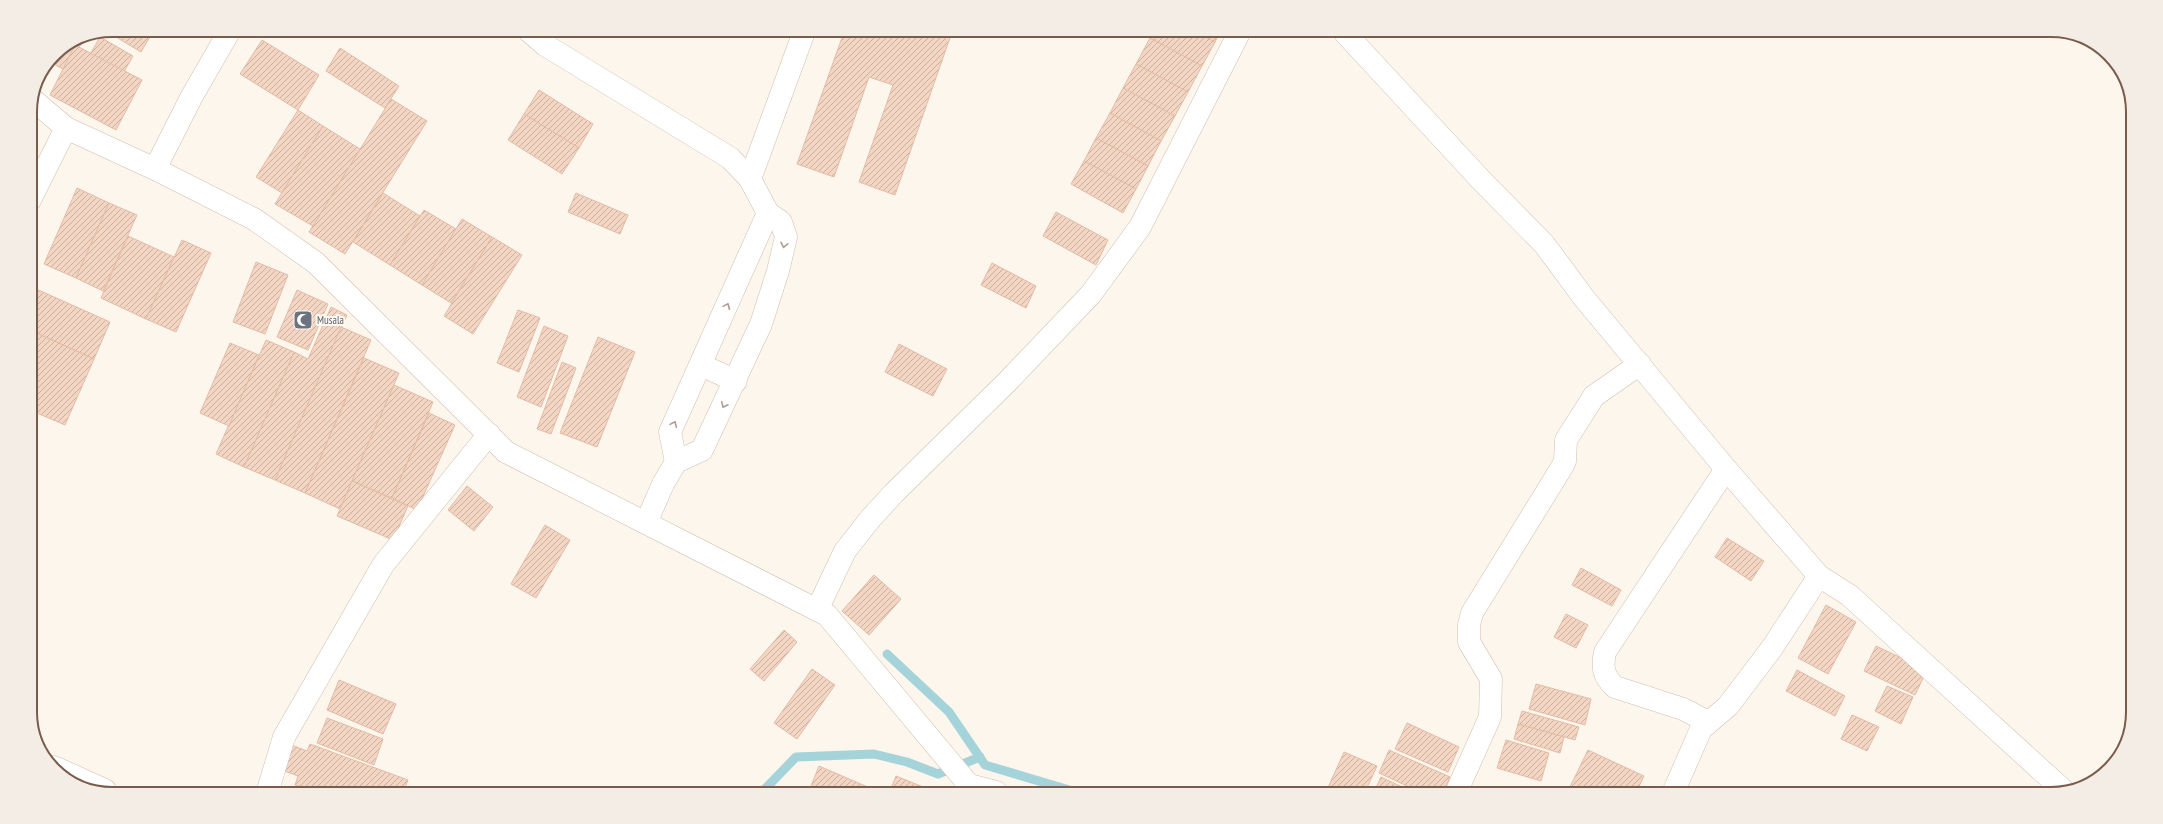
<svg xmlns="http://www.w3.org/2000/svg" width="2163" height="824" font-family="'PT Sans Narrow',sans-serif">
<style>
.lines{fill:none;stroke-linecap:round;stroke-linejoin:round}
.stream{stroke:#a5d3da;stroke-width:9}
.building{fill:url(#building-hatch);stroke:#e6bba3}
.minor-casing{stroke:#d1beb0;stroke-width:23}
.minor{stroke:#fff;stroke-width:22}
.oneway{stroke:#af9d94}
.labels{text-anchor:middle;stroke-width:4;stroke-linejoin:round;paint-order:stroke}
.worship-label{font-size:11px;fill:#5b616d;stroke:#fffaf3;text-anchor:start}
.rim{fill:none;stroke:#7a5c4d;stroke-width:2}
</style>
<defs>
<pattern id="building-hatch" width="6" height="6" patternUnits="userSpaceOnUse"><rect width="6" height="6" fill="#f3d5c3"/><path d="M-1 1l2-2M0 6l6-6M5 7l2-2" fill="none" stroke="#cab0a1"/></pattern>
</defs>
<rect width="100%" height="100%" fill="#fdf6ec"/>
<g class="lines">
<g class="stream">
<polyline points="887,654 949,712 985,765 1076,792"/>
<polyline points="763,791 796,757 874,754 907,762 938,774 980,757"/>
</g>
</g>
<g class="building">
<polygon points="112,30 154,30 141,52 106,31"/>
<polygon points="844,32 952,32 895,195 859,182 893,85 869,77 834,177 797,164"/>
<polygon points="1153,32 1197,32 1215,42 1202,66 1150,38"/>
<polygon points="1197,32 1220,32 1215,42"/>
<polygon points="86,35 66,71 49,61 54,54 81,36"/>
<polygon points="100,37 133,56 105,105 72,86"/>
<polygon points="1150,38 1202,66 1188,92 1136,64"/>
<polygon points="262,40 319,75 298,110 240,74"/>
<polygon points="75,45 142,80 116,130 50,95"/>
<polygon points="340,48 399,86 385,108 326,71"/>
<polygon points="1136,64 1188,92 1175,116 1123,88"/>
<polygon points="1123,88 1175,116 1161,141 1110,113"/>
<polygon points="539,90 593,124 579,148 524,114"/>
<polygon points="391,99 427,121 345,254 309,232"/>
<polygon points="298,110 323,126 282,193 256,177"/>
<polygon points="1110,113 1161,141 1148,166 1096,138"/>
<polygon points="524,114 579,148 562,174 508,140"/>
<polygon points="323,126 360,149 313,226 275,204"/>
<polygon points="1096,138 1148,166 1136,189 1084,161"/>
<polygon points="1084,161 1136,189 1123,213 1071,184"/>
<polygon points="77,188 109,203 76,278 44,264"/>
<polygon points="383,193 420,216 390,265 353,242"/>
<polygon points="576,193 628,215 620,234 568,212"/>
<polygon points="109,203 137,215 103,291 76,278"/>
<polygon points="424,210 456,229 422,285 390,265"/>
<polygon points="1056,212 1108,240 1096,265 1043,236"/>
<polygon points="462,219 492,237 451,303 422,285"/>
<polygon points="128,236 174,257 146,319 101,298"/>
<polygon points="492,237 522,255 473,334 444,316"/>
<polygon points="182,240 211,253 176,332 146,319"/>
<polygon points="256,262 288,275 265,334 233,322"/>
<polygon points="992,263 1036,286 1026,308 981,285"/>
<polygon points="34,288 110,322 94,359 30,330 30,296"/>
<polygon points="297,290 328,304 308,350 277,337"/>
<polygon points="331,307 347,315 275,480 244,467 294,352 308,359"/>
<polygon points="518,310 540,318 519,372 497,363"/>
<polygon points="544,326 568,336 541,407 517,397"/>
<polygon points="341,327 371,340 305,493 275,480"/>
<polygon points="30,330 94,359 65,425 30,410"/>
<polygon points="598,337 635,352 597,447 560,433"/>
<polygon points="266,340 294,352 244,467 216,454"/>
<polygon points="230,343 259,355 229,426 200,413"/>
<polygon points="899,344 947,369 933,396 885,372"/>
<polygon points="364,358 399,373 340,509 305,493"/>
<polygon points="562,362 576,368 551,434 537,429"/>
<polygon points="394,385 433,402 392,498 352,481"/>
<polygon points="429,413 455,425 417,510 392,498"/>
<polygon points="352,481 408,506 393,540 337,516"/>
<polygon points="467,486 493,507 474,531 448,510"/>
<polygon points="545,525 570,540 536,598 511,584"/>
<polygon points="1727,538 1764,561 1751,581 1715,557"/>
<polygon points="1581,568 1621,590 1612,606 1572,585"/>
<polygon points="874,575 901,599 869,635 842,611"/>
<polygon points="1826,605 1856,622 1828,674 1798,658"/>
<polygon points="1566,614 1588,625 1576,648 1554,637"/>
<polygon points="784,630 797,642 764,681 750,669"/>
<polygon points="1876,646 1927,670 1915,695 1864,671"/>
<polygon points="812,669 835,685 797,739 774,723"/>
<polygon points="1797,670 1845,696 1835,716 1786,691"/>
<polygon points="339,680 396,704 383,734 327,710"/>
<polygon points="1536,684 1591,699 1585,725 1529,709"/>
<polygon points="1887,686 1913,697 1901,724 1875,711"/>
<polygon points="1522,711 1579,727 1575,740 1518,724"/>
<polygon points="1852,715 1879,727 1867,751 1841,739"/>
<polygon points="327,718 383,739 374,765 317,743"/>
<polygon points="1407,723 1459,747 1448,772 1395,749"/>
<polygon points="1518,724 1564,737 1560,753 1514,739"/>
<polygon points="1506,740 1549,753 1541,781 1497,768"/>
<polygon points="289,744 307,751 310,744 408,780 404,790 308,790 295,785 298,776 279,769"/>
<polygon points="1389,750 1450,777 1443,793 1422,793 1379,773"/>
<polygon points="1588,750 1644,776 1636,793 1567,793"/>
<polygon points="1344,752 1377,766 1365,792 1326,792"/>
<polygon points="819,766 877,791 809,791"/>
<polygon points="896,776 933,791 890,791"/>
<polygon points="1381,777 1415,793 1374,792"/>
</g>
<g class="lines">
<defs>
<g id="minor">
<polyline points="529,31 545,45 730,158 750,179 768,213 781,222 786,237 778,271 761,324 702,450 676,462 663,484 646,523"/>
<polyline points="1345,33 1481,180 1544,244 1584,298 1726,469 1819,576 1849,595 2063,790"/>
<polyline points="32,99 66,128 155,169 254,219 316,263 506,452 827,615 969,785 996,792"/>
<polyline points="155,169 192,96 230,30"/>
<polyline points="750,179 804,32"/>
<polyline points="30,200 66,128"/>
<polyline points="701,365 736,381"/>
<polyline points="676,462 670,432 768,213"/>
<polyline points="817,610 845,551 871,518 894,493 1007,382 1091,294 1140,227 1239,33"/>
<path d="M1708,722L1683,709L1615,687C1603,676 1602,667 1605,652L1726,469"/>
<polyline points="54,767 105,790"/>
<polyline points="268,790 284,737 383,565 489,434"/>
<polyline points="1456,793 1490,717 1491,679 1469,642 1469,625 1472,613 1562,467 1565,461 1566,440 1594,396 1640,364"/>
<polyline points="1673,793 1701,729 1728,706 1772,648 1819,576"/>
</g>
</defs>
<use href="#minor" class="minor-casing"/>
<use href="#minor" class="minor"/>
</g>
<defs><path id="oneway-chevron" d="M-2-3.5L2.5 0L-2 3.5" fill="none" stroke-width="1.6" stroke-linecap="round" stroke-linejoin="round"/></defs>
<g class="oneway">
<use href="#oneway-chevron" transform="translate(784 245) rotate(102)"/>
<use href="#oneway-chevron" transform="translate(727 306) rotate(-66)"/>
<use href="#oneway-chevron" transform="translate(724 405) rotate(116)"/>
<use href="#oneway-chevron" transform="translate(674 424) rotate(-66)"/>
</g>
<defs>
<symbol id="mosque-square" viewBox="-11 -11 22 22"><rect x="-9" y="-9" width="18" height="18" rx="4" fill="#6b7280" stroke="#fffaf3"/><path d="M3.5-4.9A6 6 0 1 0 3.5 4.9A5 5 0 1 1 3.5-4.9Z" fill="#fff"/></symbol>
</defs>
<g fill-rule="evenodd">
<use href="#mosque-square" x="292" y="309" width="22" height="22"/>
</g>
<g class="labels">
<g class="worship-label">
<text x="317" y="324">Musala</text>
</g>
</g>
<path d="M0 0H2163V824H0ZM112 37H2051A75 75 0 0 1 2126 112V712A75 75 0 0 1 2051 787H112A75 75 0 0 1 37 712V112A75 75 0 0 1 112 37Z" fill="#f4ede6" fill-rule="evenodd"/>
<path class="rim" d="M112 37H2051A75 75 0 0 1 2126 112V712A75 75 0 0 1 2051 787H112A75 75 0 0 1 37 712V112A75 75 0 0 1 112 37Z"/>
</svg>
